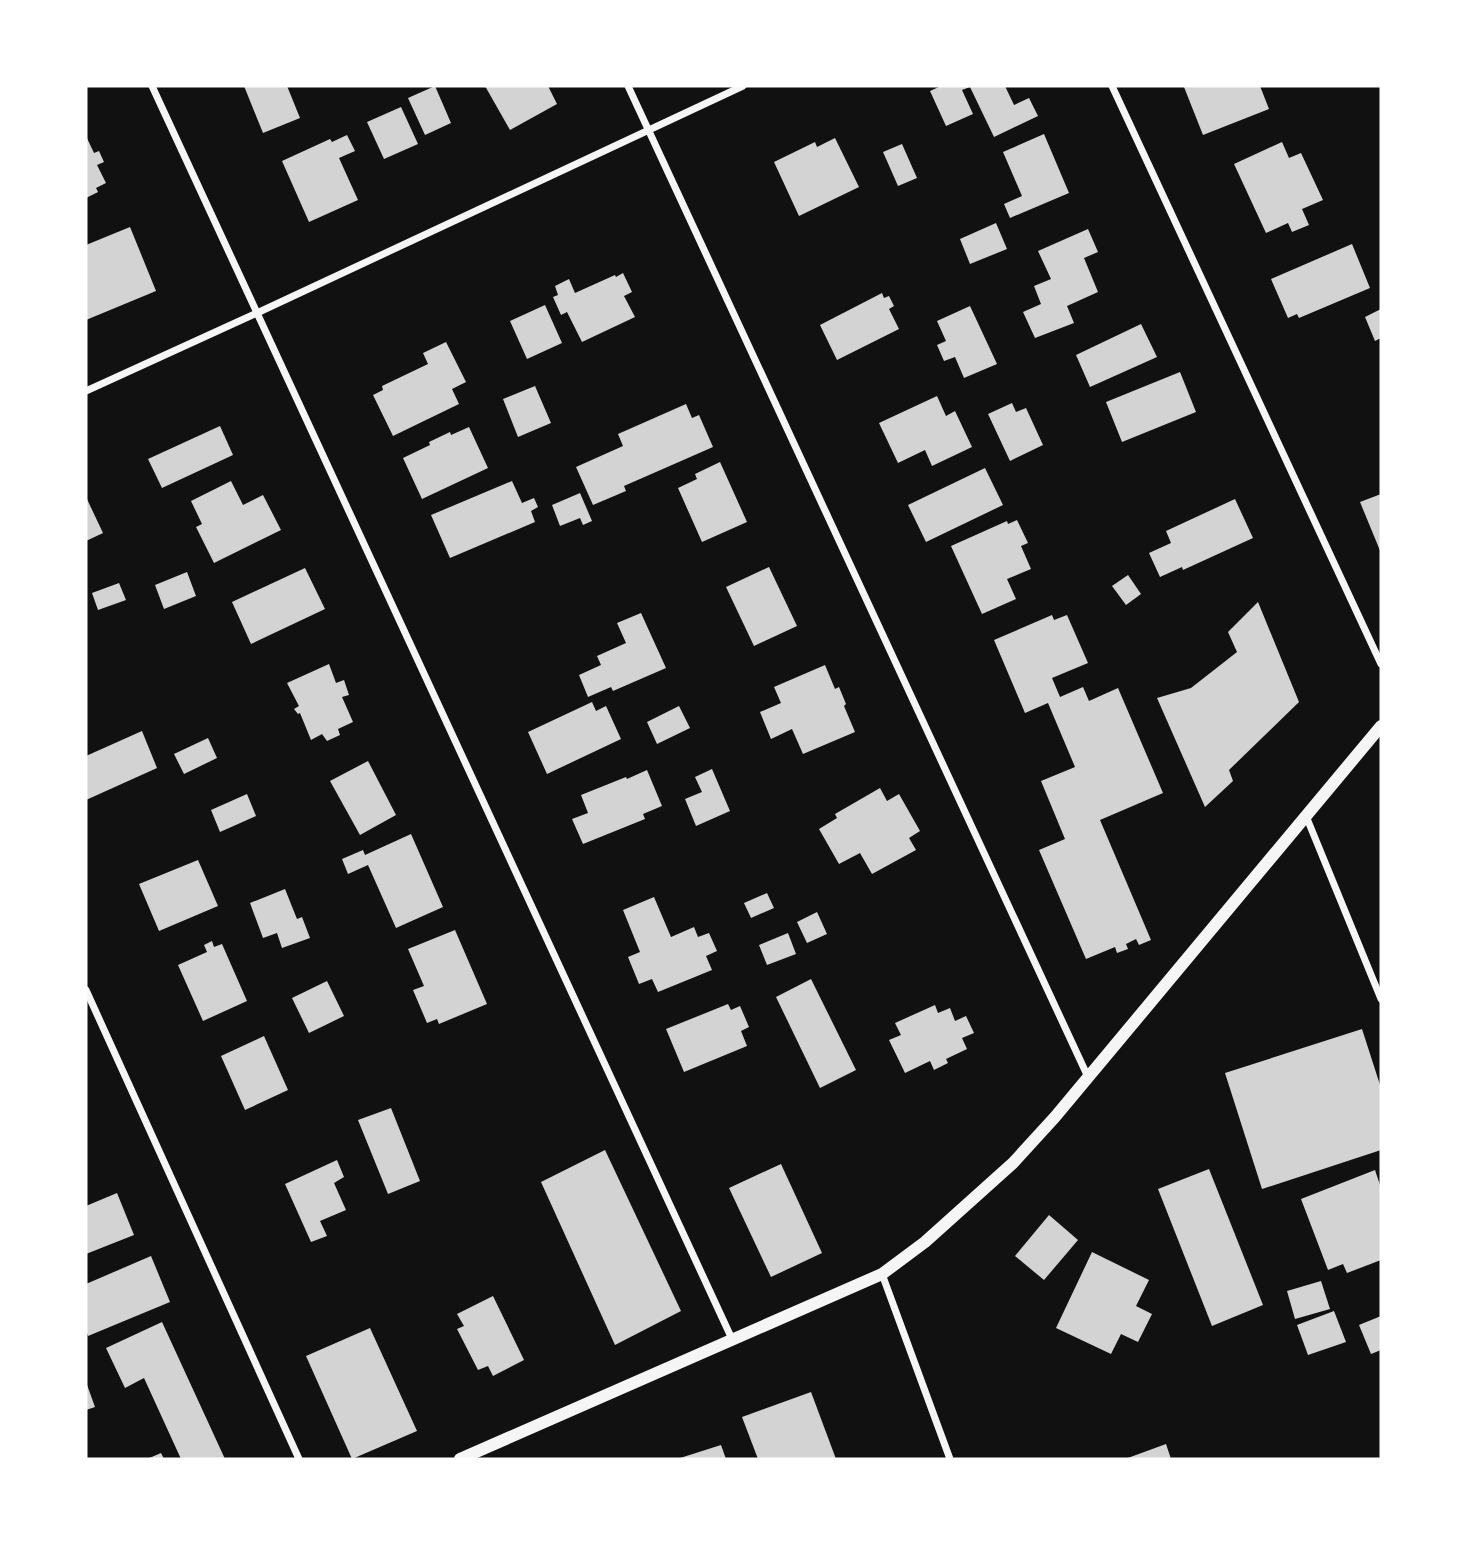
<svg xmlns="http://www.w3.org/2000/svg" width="1467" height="1545" font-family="Montserrat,sans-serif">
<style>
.building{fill:#d3d3d3}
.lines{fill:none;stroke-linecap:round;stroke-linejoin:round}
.minor{stroke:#f5f5f5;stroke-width:7}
.tertiary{stroke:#f5f5f5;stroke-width:12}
</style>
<rect width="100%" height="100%" fill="#111"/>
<g class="building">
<polygon points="244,86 287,86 300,118 263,133"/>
<polygon points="435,86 451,123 425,135 408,98"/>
<polygon points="485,86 548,86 557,104 510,130"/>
<polygon points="941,86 1005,86 1014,105 1029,98 1038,116 994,137 970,87 962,90 973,114 946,126 930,91"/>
<polygon points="1187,86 1260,86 1269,109 1203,135 1184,87"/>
<polygon points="401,107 418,144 384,159 367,122"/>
<polygon points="1044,134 1069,193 1010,218 1004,204 1022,196 1003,152"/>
<polygon points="347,135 355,151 339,158 358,200 309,222 282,161 330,139 332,142"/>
<polygon points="86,136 94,153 99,151 104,162 97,165 106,183 96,188 98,192 86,198"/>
<polygon points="835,138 859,187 799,216 774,162 815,142 817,147"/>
<polygon points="1282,142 1289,158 1301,153 1323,200 1302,209 1309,225 1292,232 1288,223 1266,233 1234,164"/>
<polygon points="902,144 917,178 898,186 883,152"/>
<polygon points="996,223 1007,249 970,264 960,239"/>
<polygon points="130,227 156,291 86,320 86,245"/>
<polygon points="1088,229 1098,252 1084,258 1098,292 1067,306 1074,323 1035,338 1023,312 1041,304 1034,286 1051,279 1038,251"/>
<polygon points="1352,244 1370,288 1299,318 1297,314 1288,318 1271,279"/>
<polygon points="623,273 632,292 624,296 635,317 582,342 567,312 561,315 553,297 558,295 555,286 569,279 575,293 615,275 616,277"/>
<polygon points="882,293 884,298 889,296 894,306 889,309 899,329 837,360 820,325"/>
<polygon points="545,305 562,343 527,359 510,321"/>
<polygon points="970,306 997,364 964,378 955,357 944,361 937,345 946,341 937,321"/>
<polygon points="1381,309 1381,338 1375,341 1365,317"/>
<polygon points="1141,324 1157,357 1090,387 1076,355"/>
<polygon points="446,342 466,382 452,389 459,404 393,436 373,395 383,390 382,386 428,364 423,353"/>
<polygon points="1180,372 1196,412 1122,442 1106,402"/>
<polygon points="535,386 551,423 518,437 503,399"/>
<polygon points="937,396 946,416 955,411 972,447 932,466 925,450 898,463 879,423"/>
<polygon points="1012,403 1016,412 1026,408 1043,445 1010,461 988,414"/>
<polygon points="686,404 692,418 699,415 713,447 624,486 626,491 593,505 576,467 623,446 618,434"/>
<polygon points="220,426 233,455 162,488 148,459"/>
<polygon points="469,427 488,468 422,499 403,458 430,445 429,442 450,432 451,435"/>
<polygon points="720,462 747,522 702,542 678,488 697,479 695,474"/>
<polygon points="985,468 1003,505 926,542 908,505"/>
<polygon points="231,481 243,505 263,495 281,530 214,563 196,527 202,524 191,501"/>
<polygon points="512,481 522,503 534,498 538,507 531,511 535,522 450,558 431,515"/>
<polygon points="580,493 592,521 583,525 580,518 560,526 552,505"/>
<polygon points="1381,494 1381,553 1360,502"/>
<polygon points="86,497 103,533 86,541"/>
<polygon points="1235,499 1253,538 1183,570 1182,567 1160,577 1149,553 1171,543 1166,531"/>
<polygon points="1017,520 1028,543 1021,546 1031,569 1007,579 1016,599 982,614 951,546 1007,521 1008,524"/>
<polygon points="769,567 797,626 754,646 726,587"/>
<polygon points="305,568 325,609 251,644 232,602"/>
<polygon points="187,572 196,596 164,609 155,585"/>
<polygon points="1128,575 1141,594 1126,605 1112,586"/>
<polygon points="119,583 126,600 98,610 92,593"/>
<polygon points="1258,602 1299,702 1229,770 1233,781 1205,807 1157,698 1191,688 1237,652 1228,632"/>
<polygon points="641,613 666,668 613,691 611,687 588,697 579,675 601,665 597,656 626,643 617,623"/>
<polygon points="1052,615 1054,620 1067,615 1088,663 1052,678 1060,697 1083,687 1089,701 1118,688 1163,793 1100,820 1151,940 1139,945 1136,939 1126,944 1128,949 1117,953 1115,947 1086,959 1039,850 1065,839 1041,781 1075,767 1048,703 1025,713 994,640"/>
<polygon points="329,664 336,683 344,680 349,695 342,697 353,722 338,729 340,735 327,741 322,734 311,740 300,713 298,714 294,709 299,706 287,683"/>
<polygon points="825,665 835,689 839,687 846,704 844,706 855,732 803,754 792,729 771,739 760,712 781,703 774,687"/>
<polygon points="592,702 596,711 606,706 621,739 547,774 528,732"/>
<polygon points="679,706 690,728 657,744 647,722"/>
<polygon points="142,731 157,768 86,800 86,756"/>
<polygon points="208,738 217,758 184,774 174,754"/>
<polygon points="368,761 396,815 360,835 330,781"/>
<polygon points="712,769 730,811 696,826 685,799 702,792 695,777"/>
<polygon points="647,770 662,806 643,814 645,819 583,844 572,819 588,813 581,795 626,777 627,779"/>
<polygon points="880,788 887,801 899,794 920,831 909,838 916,850 872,874 860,853 839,864 819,829 837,818 835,814"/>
<polygon points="247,794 256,816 220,832 211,810"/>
<polygon points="411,834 443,907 396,928 368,865 348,874 342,859 363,850 365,855"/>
<polygon points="198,860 218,906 159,931 139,884"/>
<polygon points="285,889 297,919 302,917 310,938 282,948 277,933 263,938 250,903"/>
<polygon points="767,893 774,908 751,918 744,903"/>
<polygon points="654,897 671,937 694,927 698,937 709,933 717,951 706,956 712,970 658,992 652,979 639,984 628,957 640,952 623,910"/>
<polygon points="817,912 827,934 807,943 797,922"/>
<polygon points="455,930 487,1004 439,1024 437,1019 427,1023 413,990 424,986 408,949"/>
<polygon points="788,933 796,954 767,965 759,945"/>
<polygon points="212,941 214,947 222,944 247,1001 203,1021 178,965 207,952 204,945"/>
<polygon points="811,979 856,1070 820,1088 776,997"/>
<polygon points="327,981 344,1016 309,1033 292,998"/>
<polygon points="728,1004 731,1010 740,1006 749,1027 741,1031 747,1046 684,1072 666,1029"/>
<polygon points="935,1005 938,1013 950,1008 955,1021 966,1016 974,1033 962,1038 967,1049 946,1059 948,1063 934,1070 930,1061 905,1073 889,1040 901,1035 895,1023"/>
<polygon points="1362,1029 1381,1088 1381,1150 1262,1189 1225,1073"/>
<polygon points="264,1036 288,1090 245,1110 221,1056"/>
<polygon points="391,1108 420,1181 388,1194 358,1120"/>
<polygon points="605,1150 681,1311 615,1345 541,1182"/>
<polygon points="337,1160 344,1177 334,1183 346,1210 320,1221 327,1236 311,1242 285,1184"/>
<polygon points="781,1164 822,1253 771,1277 729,1188"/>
<polygon points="1209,1169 1263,1305 1212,1326 1158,1189"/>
<polygon points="1375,1170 1381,1188 1381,1260 1347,1273 1343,1264 1328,1270 1301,1199"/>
<polygon points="117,1193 134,1235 86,1254 86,1206"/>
<polygon points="1049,1215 1078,1240 1044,1280 1015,1256"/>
<polygon points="1092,1252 1149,1280 1136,1306 1152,1314 1138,1342 1121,1334 1111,1354 1056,1328"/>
<polygon points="151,1256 170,1302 88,1336 86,1330 86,1284"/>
<polygon points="1321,1281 1330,1309 1295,1319 1287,1291"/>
<polygon points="493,1296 524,1360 493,1376 488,1366 478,1370 457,1329 464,1326 457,1314"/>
<polygon points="1334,1311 1346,1342 1308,1355 1297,1325"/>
<polygon points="1381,1316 1381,1350 1371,1354 1359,1325"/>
<polygon points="162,1322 225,1459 181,1459 144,1378 125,1388 106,1348"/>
<polygon points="370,1328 417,1431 352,1459 306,1356"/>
<polygon points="86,1382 95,1407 86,1410"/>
<polygon points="811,1392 836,1459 758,1459 742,1417"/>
<polygon points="1166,1444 1171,1459 1125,1459"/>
<polygon points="721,1445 726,1459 677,1459"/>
<polygon points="161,1453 164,1459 147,1459"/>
</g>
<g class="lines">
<g class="minor">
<polyline points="152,86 732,1339"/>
<polyline points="628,86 1088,1077"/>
<polyline points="1112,86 1381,664"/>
<polyline points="86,391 257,313 743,86"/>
<polyline points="1306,816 1381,999"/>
<polyline points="86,990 299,1459"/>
<polyline points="882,1274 950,1459"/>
</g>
<polyline class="tertiary" points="460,1459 882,1274 925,1242 1013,1163 1055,1117 1381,726"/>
</g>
<rect width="1467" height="1545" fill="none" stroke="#ffffff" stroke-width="175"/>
</svg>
